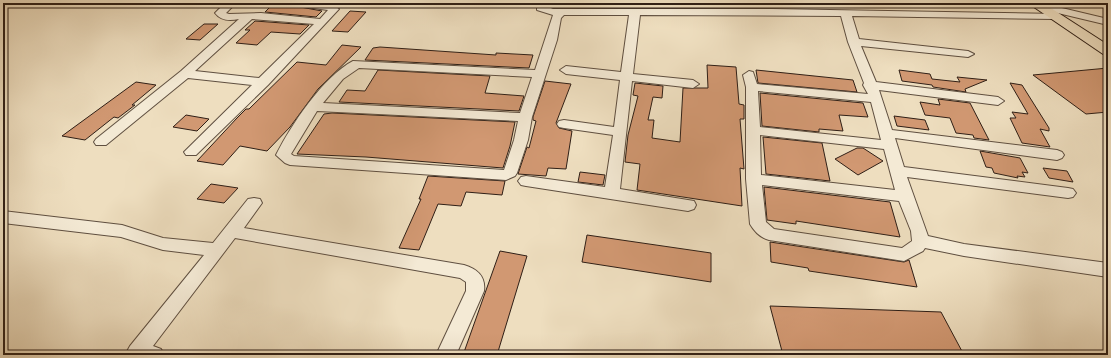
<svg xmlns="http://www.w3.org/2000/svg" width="1111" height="358" font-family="Cardo,serif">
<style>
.building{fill:#d19872;stroke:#2f1f16}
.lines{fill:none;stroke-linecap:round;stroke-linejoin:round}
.minor-casing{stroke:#5f4f40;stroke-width:2}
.major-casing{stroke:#2f1f16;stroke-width:2}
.minor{fill:#f4ead5;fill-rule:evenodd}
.major{fill:#eedebf;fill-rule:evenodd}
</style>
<rect width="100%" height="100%" fill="#eedebf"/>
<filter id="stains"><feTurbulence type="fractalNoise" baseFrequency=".005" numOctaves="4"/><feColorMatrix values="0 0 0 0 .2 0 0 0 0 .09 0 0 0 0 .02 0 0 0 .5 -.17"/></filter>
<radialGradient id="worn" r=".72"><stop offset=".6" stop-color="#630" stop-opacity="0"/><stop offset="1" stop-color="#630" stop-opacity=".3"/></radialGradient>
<g class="building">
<polygon points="273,4 295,6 322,11 316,17 265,12"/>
<polygon points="350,11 366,12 348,32 332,31"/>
<polygon points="255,21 309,25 300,34 271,32 257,45 236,43 250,30 245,30"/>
<polygon points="204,24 218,24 200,40 186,39"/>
<polygon points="342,45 361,47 318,89 290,127 267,151 240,146 223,165 197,161 237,118 246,109 249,109 297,62 326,65"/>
<polygon points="380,47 496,55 496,53 533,55 529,68 365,60 373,48"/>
<polygon points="707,65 736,67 739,104 744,105 744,119 740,119 744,169 740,168 742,206 637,190 640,164 625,162 628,135 638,96 633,95 635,83 663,86 662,98 653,97 648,120 654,120 652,138 680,142 683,88 708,88"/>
<polygon points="1108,68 1108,112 1086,114 1033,75"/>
<polygon points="378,70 490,76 485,93 524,96 519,111 339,102 347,90 365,91"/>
<polygon points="756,70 853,80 857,92 758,83"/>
<polygon points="899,70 930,74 932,79 960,82 957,77 987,80 965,89 966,92 933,87 932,85 902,81"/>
<polygon points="545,81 571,84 556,123 559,128 572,131 566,169 548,168 546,176 518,174 527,147 529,148 536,121 533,120 533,117"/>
<polygon points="136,82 156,85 132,105 135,105 118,118 114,117 85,140 62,136"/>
<polygon points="1010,83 1022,85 1049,128 1049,131 1040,129 1050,147 1022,143 1010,118 1016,118 1012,112 1028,114"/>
<polygon points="760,93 863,103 868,117 839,115 843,131 819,129 819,132 762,126"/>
<polygon points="938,99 970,103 989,140 974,138 973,135 956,133 950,118 925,115 920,102 940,105"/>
<polygon points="332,113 515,122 510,146 503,168 366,157 297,154 324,114"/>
<polygon points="186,115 209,119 197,131 173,127"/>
<polygon points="894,116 925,120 929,130 897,126"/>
<polygon points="763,137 822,143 830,181 766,174"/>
<polygon points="857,148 863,148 883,161 858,175 835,159"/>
<polygon points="980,151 1020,158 1028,173 1022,172 1025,177 1017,176 1018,178 994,173 992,168 986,167"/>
<polygon points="1043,168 1067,171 1073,182 1049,178"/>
<polygon points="580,172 605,175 603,185 578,182"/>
<polygon points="428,176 505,181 502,195 466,192 461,206 438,204 419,250 399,248 421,199 419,199"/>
<polygon points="211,184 238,188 224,203 197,199"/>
<polygon points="764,187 890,202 900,237 796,221 796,224 767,220"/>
<polygon points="587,235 711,253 711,282 582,262"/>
<polygon points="770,242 904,262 909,260 917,287 809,271 808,268 771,262"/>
<polygon points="500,251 527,256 497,355 463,355"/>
<polygon points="770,306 941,312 964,355 783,355"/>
</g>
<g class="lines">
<defs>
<g id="minor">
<path d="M225,3H236L226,13L229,14L261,13L320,19L328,10L298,6L293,3H329L339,9L268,85L196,155H186L184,152L252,85L188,78L106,145H96L94,142L96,139L181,71L239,19C230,21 221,21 215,13ZM252,19L314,24L259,78L195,71Z"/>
<path d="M537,3H547L546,6L553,9H772L1059,14L1060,16L1059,18L1055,19L852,16L859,39L968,51L974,54L968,57L861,46L876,82L998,97L1004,101L998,105L879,90L892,130L1057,150L1062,152L1064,155L1062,158L1057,160L895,138L904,167L1068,188L1073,189L1076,193L1073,197L1068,198L907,177L928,236L964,244L1108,263V277L964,256L925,248L923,251L904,261L769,240C761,238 754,231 750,224L746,179V87L743,75L749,71L753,72L757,84L868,94L863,85L864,83L848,42L841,16L640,15L633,74L693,80L699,84L693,88L632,81L620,189L694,201L696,205L694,209L688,211L526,186L521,185L518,181L521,177L526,176L605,187L613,135L564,128L559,127L557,124L559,121L564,120L614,127L620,80L566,74L560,70L566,66L621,72L629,15H564L561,18L557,40L532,117L528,140L517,173L515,176L506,180L290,165L285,163L276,155C291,125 323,77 353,61L535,70L553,15L537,10ZM359,68L532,77L520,113L323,103L343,79ZM758,91L871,102L881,140L760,127ZM317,111L518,121L514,140L504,170L294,156L291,154ZM760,135L884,149L895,190L761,175ZM762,185L899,201L911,231L912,241L902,248L774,229L766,222Z"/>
<polygon points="1045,4 1108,19 1108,25 1041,9 1040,7 1041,5"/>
<path d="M254,198L260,199L262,203L244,228L464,265C477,269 486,276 484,291L456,355H436L466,291V282L460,278L235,238L153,346L161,349L164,355H125L130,346L204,255L163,250L121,237L3,223V211L122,225L163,238L213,243L248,199Z"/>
</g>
<polygon id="major" points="1028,3 1043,3 1108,45 1108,55 1103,54"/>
</defs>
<use href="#minor" class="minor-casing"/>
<use href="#major" class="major-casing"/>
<use href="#minor" class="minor"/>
<use href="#major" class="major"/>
</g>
<rect width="1111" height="358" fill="none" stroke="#eedebf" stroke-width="16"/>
<rect x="4" y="4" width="1103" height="350" fill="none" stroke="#2f1f16" stroke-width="2"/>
<rect x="8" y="8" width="1095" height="342" fill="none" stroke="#2f1f16"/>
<rect width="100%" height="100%" filter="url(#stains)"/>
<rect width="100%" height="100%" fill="url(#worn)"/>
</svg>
